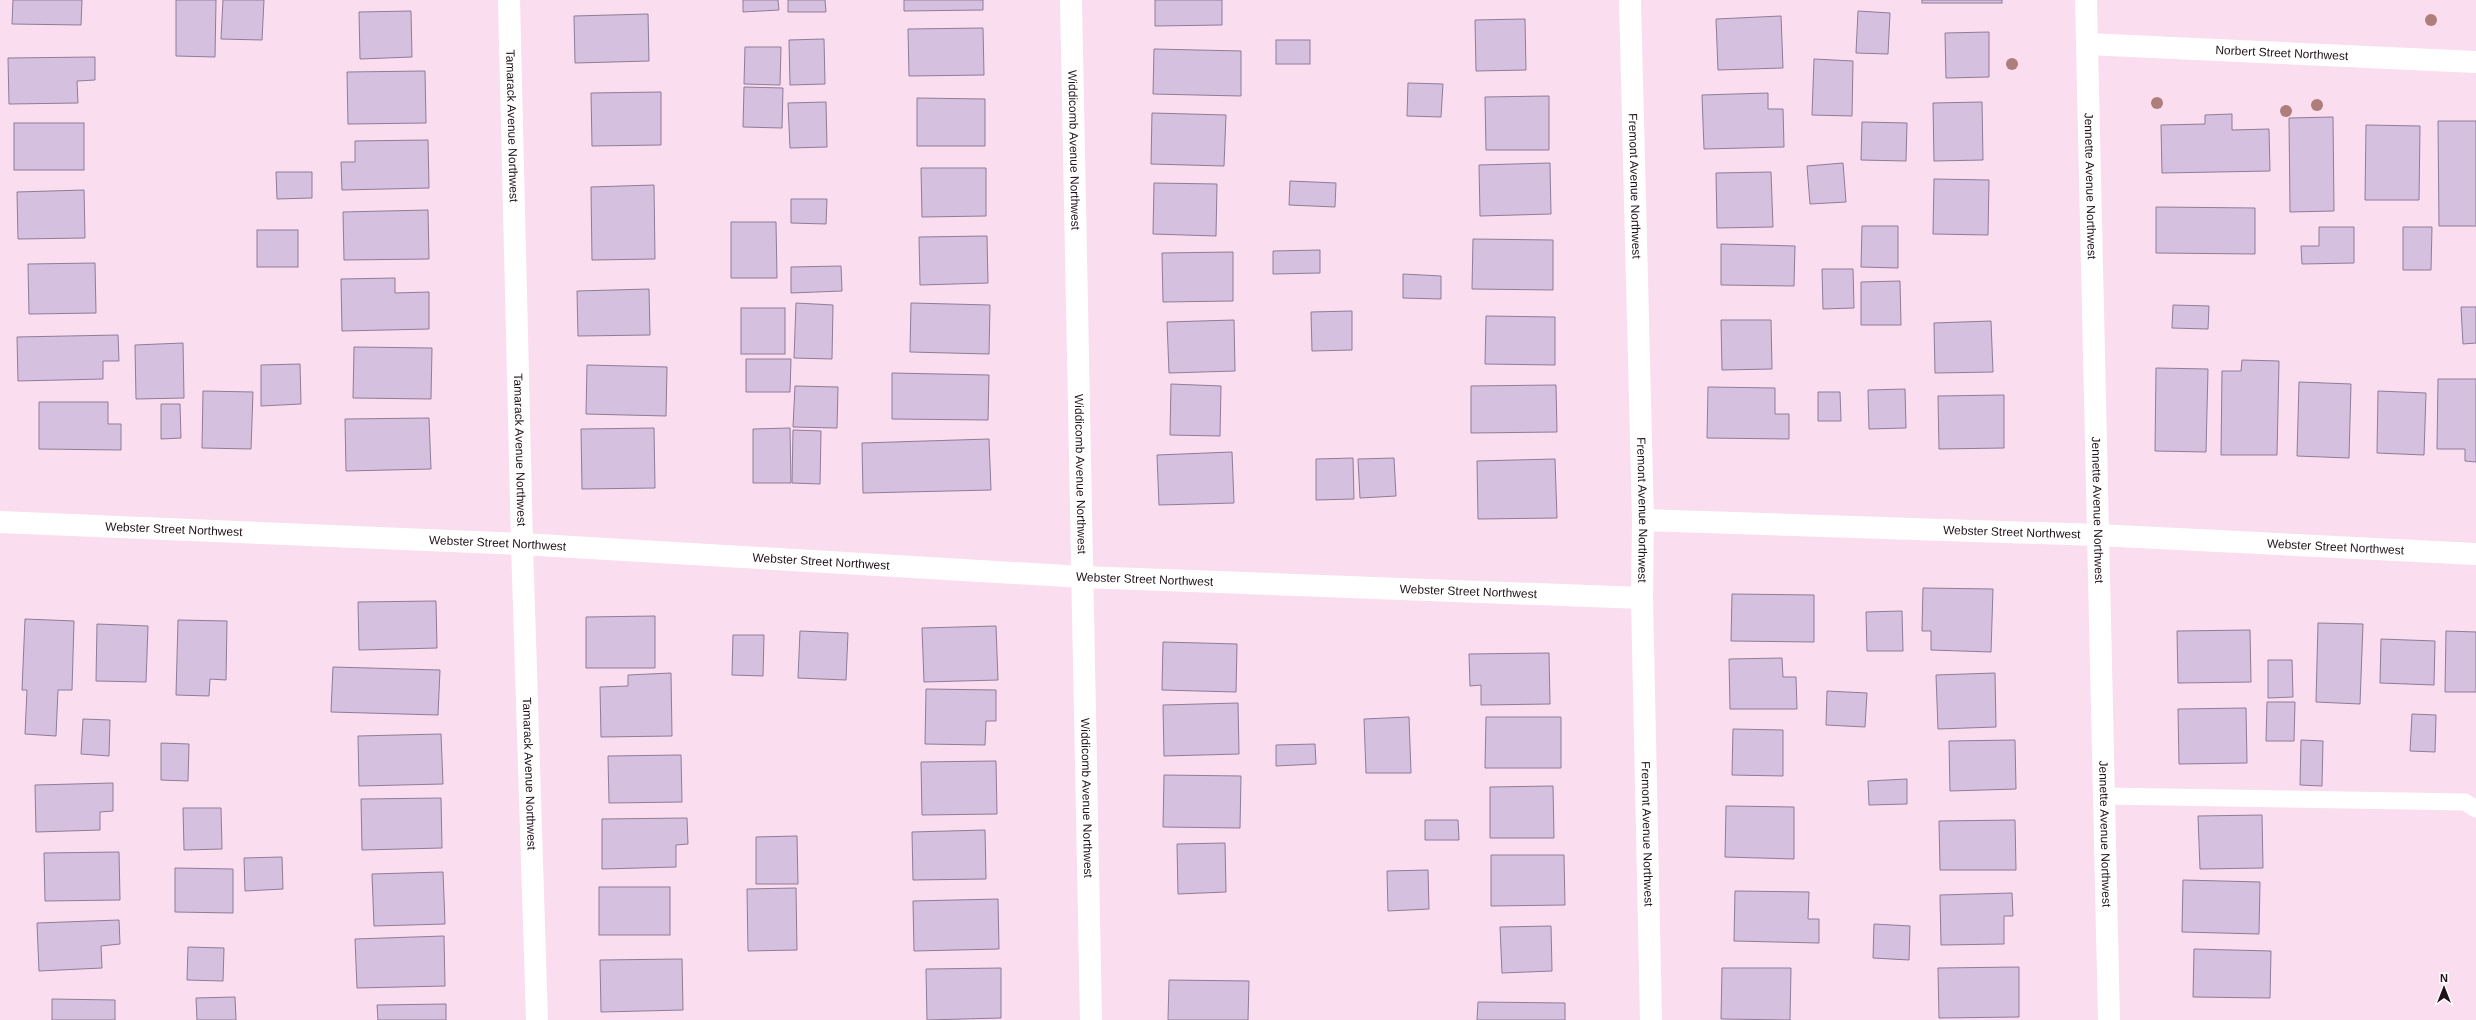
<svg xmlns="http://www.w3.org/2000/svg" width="2476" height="1020" font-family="Helvetica,sans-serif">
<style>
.building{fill:#d5c0e0;stroke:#907c99}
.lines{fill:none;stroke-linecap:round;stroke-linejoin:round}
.service{stroke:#fff;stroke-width:17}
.minor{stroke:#fff;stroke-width:22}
.tree{fill:#ad7e7a}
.labels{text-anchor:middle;stroke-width:3;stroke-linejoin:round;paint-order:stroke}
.street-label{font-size:12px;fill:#1f121a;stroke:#fff}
</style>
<rect width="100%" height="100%" fill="#faddee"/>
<g class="building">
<polygon points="13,0 82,0 81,25 12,24"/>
<polygon points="176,0 216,0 215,57 176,56"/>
<polygon points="223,0 264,0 262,40 221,39"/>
<polygon points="743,0 778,0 779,10 743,12"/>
<polygon points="788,0 825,0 826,12 788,12"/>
<polygon points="904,0 983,0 983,10 904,11"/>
<polygon points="1155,0 1222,0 1222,25 1155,26"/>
<rect x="1922" y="0" width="80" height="3"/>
<polygon points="411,11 412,57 360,59 359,12"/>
<polygon points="1858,11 1890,13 1888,54 1856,53"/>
<polygon points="648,14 649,61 575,63 574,16"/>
<polygon points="1781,16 1783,68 1718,70 1716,19"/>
<polygon points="1525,19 1526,70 1476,71 1475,20"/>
<polygon points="983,28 984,75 909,76 908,29"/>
<polygon points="1989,32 1989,77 1946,78 1945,33"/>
<polygon points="824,39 825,84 790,85 789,40"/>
<rect x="1276" y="40" width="34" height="24"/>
<polygon points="745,47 781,47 780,85 744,84"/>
<polygon points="1154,49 1241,51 1241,96 1153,94"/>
<polygon points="95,57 95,80 77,81 78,103 9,104 8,58"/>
<polygon points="1814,59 1853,61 1852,116 1812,115"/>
<polygon points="425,71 426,123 348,124 347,72"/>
<polygon points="1408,83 1443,84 1441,117 1407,116"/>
<polygon points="744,87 783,88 782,128 743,127"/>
<polygon points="661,92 661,145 592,146 591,93"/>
<polygon points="1768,93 1768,109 1783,109 1784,147 1704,149 1702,95"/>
<polygon points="1549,96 1549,150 1486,150 1485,97"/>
<polygon points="917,98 985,99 985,146 917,146"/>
<polygon points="826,102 827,147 790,148 788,103"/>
<polygon points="1982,102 1983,160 1934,161 1933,103"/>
<polygon points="1152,113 1226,115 1224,166 1151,164"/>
<polygon points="2232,114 2232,130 2269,129 2270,171 2162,173 2161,125 2205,124 2205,115"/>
<polygon points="2333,117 2334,211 2290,212 2289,118"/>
<polygon points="2438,121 2476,121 2476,226 2439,226"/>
<polygon points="1862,122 1907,123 1906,161 1861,160"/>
<rect x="14" y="123" width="70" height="47"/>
<polygon points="2366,125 2420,126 2419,200 2365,200"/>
<polygon points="428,140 429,188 342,190 341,162 355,162 355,141"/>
<polygon points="1550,163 1551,214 1480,216 1479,165"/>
<polygon points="1843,163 1846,202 1810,204 1807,166"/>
<polygon points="921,168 986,168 986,216 922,217"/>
<polygon points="276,172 312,172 312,198 277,199"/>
<polygon points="1771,172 1773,227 1717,228 1716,173"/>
<polygon points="1934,179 1989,180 1988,235 1933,234"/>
<polygon points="1290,181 1336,183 1335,207 1289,205"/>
<polygon points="1154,183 1217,184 1216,236 1153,234"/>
<polygon points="654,185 655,259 592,260 591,187"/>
<polygon points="84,190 85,238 18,239 17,192"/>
<polygon points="791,199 827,199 826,224 791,223"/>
<polygon points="2156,207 2255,208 2255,254 2156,253"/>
<polygon points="428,210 429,259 344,260 343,212"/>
<polygon points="731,222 776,222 777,278 731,278"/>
<polygon points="1862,226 1898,226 1898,268 1861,267"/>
<polygon points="2319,227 2354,227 2354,263 2302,264 2301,246 2319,246"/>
<polygon points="2403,227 2432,227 2431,270 2403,270"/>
<rect x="257" y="230" width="41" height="37"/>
<polygon points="987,236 988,283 920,285 919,237"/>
<polygon points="1473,239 1553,240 1553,290 1472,289"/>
<polygon points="1721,244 1795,246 1794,286 1721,285"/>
<polygon points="1320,250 1320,273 1273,274 1273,251"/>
<polygon points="1233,252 1233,301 1163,302 1162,253"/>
<polygon points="95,263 96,313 29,314 28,264"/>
<polygon points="841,266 842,291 791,293 791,267"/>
<polygon points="1822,269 1853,269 1854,308 1823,309"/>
<polygon points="1403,274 1441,276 1441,299 1403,298"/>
<polygon points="395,278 395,293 429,292 429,329 342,331 341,279"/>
<polygon points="1900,281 1901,325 1861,325 1861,282"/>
<polygon points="649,289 650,335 578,336 577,291"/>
<polygon points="796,303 833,305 832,359 794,358"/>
<polygon points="911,303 990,305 989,354 910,352"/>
<polygon points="2173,305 2209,306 2208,329 2172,328"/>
<polygon points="2461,307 2476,307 2476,343 2463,344"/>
<rect x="741" y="308" width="44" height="46"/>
<polygon points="1352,311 1352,350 1312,351 1311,312"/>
<polygon points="1486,316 1555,317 1555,365 1485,364"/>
<polygon points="1234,320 1235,371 1169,373 1167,322"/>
<polygon points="1721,320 1771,320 1772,369 1722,370"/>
<polygon points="1991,321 1993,372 1935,373 1934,323"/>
<polygon points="118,335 119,361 103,361 103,379 18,381 17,337"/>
<polygon points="183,343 184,398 136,399 135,345"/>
<polygon points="354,347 432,348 431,399 353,398"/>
<polygon points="746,359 791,359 790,392 746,392"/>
<polygon points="2242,360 2279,361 2277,455 2221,455 2222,371 2241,371"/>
<polygon points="300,364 301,404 261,406 261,365"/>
<polygon points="587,365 667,367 666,416 586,414"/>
<polygon points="2156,368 2208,369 2206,452 2155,451"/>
<polygon points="892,373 989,375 988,420 892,419"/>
<polygon points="2438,379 2476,379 2476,462 2465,461 2465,449 2437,449"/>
<polygon points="2299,382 2351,384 2349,458 2297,456"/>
<polygon points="1171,384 1221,386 1220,436 1170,435"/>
<polygon points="1556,385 1557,432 1471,433 1471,386"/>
<polygon points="795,386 838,387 837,428 793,427"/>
<polygon points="1708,387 1775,388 1775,414 1789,414 1789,439 1707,438"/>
<polygon points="1905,389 1906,428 1869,429 1868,390"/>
<polygon points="203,391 253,392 251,449 202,448"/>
<polygon points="2378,391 2426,393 2424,455 2377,453"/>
<polygon points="1818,392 1840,392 1841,421 1818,421"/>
<polygon points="2004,395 2004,448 1939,449 1938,396"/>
<polygon points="39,402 108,402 108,424 121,424 121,450 39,449"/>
<polygon points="161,404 180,404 181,438 161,439"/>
<polygon points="429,418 431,469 346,471 345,419"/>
<polygon points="654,428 655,488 582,489 581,429"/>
<polygon points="790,428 791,483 753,483 753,429"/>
<polygon points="793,430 821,431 820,484 792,483"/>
<polygon points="989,439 991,490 863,493 862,443"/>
<polygon points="1232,452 1234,503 1159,505 1157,455"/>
<polygon points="1353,458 1354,499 1316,500 1316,459"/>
<polygon points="1394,458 1396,496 1360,498 1358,459"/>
<polygon points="1555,459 1557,518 1478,519 1477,461"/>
<polygon points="1923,588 1993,589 1991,652 1931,650 1931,631 1922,631"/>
<polygon points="1732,594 1814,595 1814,642 1731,641"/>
<polygon points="436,601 437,648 359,650 358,602"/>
<polygon points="1902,611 1903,651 1867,651 1866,612"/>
<polygon points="655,616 655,668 586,668 586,617"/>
<polygon points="25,619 74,621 72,690 58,690 56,736 25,734 27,690 22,690"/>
<polygon points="178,620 227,621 226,680 210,679 209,696 176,695"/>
<polygon points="2318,623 2363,624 2360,704 2316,702"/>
<polygon points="97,624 148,626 146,682 96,681"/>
<polygon points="996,626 998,680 924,682 922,628"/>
<polygon points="2250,630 2251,682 2178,683 2177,631"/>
<polygon points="800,631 848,633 846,680 798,678"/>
<polygon points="2446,631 2476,632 2476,692 2445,692"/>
<polygon points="733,635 764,635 763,676 732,675"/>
<polygon points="2381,639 2435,641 2434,685 2380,683"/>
<polygon points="1163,642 1237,644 1236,692 1162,690"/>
<polygon points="1549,653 1550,704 1481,705 1481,685 1470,686 1469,654"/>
<polygon points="1782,658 1783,677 1796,677 1797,709 1730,709 1729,659"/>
<polygon points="2268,660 2292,660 2293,697 2268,698"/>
<polygon points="333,667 440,670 438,715 331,712"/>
<polygon points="671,673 672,736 601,737 600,687 628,686 628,675"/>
<polygon points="1995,673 1996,727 1938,729 1936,675"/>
<polygon points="926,689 996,690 996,721 986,721 985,745 925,744"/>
<polygon points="1827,691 1867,693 1865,727 1826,725"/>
<polygon points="2267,702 2295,702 2294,741 2266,741"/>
<polygon points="1238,703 1239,754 1164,756 1163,705"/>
<polygon points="2246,708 2247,763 2179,764 2178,709"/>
<polygon points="2412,714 2436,715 2435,752 2410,751"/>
<polygon points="1409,717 1411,773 1366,773 1364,719"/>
<polygon points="1486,717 1561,717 1561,768 1485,768"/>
<polygon points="83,719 110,720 109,756 81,754"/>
<polygon points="1733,729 1783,730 1783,776 1732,775"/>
<polygon points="441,734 443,784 359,786 358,736"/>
<polygon points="2015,740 2016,789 1950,791 1949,741"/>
<polygon points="2301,740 2323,741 2322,786 2300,785"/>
<polygon points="161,743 189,744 188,781 161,780"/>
<polygon points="1315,744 1316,764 1276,766 1276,745"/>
<polygon points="681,755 682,802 609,803 608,756"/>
<polygon points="996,761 997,814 922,815 921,762"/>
<polygon points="1164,775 1241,776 1240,828 1163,827"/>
<polygon points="1907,779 1907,804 1869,805 1868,781"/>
<polygon points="113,783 113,811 100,812 100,830 36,832 35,785"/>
<polygon points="1553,786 1554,838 1490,838 1490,787"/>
<polygon points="441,798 442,848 362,850 361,799"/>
<polygon points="1726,806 1794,807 1794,859 1725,857"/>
<polygon points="183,808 221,808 222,849 184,850"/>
<polygon points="2262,815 2263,868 2200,869 2198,816"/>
<polygon points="687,818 688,844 676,845 676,867 602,869 602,819"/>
<polygon points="1425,820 1458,820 1459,840 1425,840"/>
<polygon points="2015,820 2016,870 1940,870 1939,821"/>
<polygon points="985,830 986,879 913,880 912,832"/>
<polygon points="797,836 798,884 756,884 756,837"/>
<polygon points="1225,843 1226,892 1178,894 1177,844"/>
<polygon points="119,852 120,900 45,901 44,853"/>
<polygon points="1491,855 1564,855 1565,905 1491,906"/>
<polygon points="282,857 283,889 245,891 244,858"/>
<polygon points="175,868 233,869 233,913 175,912"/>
<polygon points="1428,870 1429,909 1388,911 1387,871"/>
<polygon points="443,872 445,924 374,926 372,874"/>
<polygon points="2183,880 2260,882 2259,934 2182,932"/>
<rect x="599" y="887" width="71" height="48"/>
<polygon points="796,888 797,950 748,951 747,889"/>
<polygon points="1735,891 1809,892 1808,919 1819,919 1819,943 1734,941"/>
<polygon points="2012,893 2013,916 2004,916 2004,944 1941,945 1940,895"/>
<polygon points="998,899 999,949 914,951 913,901"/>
<polygon points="119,920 120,944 101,946 102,968 39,971 37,923"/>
<polygon points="1874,924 1910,926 1909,960 1873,958"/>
<polygon points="1551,926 1552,971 1502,973 1500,927"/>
<polygon points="444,936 445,986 357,988 355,939"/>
<polygon points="188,947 224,948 223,981 187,980"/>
<polygon points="2194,949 2271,951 2270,998 2193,997"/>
<polygon points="682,959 683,1010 601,1012 600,960"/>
<polygon points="2019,967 2019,1017 1939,1018 1938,968"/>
<polygon points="1001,968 1001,1018 927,1020 926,969"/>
<polygon points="1722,968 1791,968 1790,1020 1721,1019"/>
<polygon points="1169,980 1249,981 1248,1020 1168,1020"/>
<polygon points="235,997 236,1020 197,1020 196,998"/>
<polygon points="52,999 115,1000 115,1020 52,1020"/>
<polygon points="1478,1002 1565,1003 1565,1020 1477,1020"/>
<polygon points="446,1004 446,1020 378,1020 377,1005"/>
</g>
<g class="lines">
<polyline class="service" points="2104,796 2465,802 2476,809"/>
<g class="minor">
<path id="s1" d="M509,0L522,544L537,1020"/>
<path id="s2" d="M1071,0L1091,1020"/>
<path id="s3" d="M1630,0L1643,520L1642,598L1651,1020"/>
<path id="s4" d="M2086,0L2109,1020"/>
<path id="s5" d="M2087,44L2476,62"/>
<path id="s6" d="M1643,520L2098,535L2476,554"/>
<path id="s7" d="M0,522L522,544L1083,577L1642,598"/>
</g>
</g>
<g class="tree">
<circle cx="2431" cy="20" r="6"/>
<circle cx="2012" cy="64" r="6"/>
<circle cx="2157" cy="103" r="6"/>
<circle cx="2317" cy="105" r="6"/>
<circle cx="2286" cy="111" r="6"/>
</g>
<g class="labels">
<g class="street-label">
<text dy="4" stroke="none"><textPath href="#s5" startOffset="195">Norbert Street Northwest</textPath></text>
<text dy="4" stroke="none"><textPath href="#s1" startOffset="126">Tamarack Avenue Northwest</textPath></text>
<text dy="4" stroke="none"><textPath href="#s2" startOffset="150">Widdicomb Avenue Northwest</textPath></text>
<text dy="4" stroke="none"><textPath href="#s3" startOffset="186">Fremont Avenue Northwest</textPath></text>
<text dy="4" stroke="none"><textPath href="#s4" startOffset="186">Jennette Avenue Northwest</textPath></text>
<text dy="4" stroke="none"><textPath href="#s1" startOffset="450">Tamarack Avenue Northwest</textPath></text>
<text dy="4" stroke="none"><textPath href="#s2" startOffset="474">Widdicomb Avenue Northwest</textPath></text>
<text dy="4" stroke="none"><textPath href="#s3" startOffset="510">Fremont Avenue Northwest</textPath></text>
<text dy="4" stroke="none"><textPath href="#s4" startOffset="510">Jennette Avenue Northwest</textPath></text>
<text dy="4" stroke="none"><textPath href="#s7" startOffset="174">Webster Street Northwest</textPath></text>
<text dy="4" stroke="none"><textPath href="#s6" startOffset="369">Webster Street Northwest</textPath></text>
<text dy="4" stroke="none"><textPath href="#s7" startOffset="498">Webster Street Northwest</textPath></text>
<text dy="4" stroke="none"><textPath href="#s6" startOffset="693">Webster Street Northwest</textPath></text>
<text dy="4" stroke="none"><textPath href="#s7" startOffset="822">Webster Street Northwest</textPath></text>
<text dy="4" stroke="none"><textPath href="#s7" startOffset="1146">Webster Street Northwest</textPath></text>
<text dy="4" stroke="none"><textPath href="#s7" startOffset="1470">Webster Street Northwest</textPath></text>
<text dy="4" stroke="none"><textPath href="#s1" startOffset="774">Tamarack Avenue Northwest</textPath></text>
<text dy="4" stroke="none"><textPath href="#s2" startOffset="798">Widdicomb Avenue Northwest</textPath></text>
<text dy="4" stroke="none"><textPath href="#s3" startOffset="834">Fremont Avenue Northwest</textPath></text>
<text dy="4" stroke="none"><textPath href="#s4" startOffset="834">Jennette Avenue Northwest</textPath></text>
</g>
</g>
<g transform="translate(2444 988)" stroke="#ffffff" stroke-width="3" paint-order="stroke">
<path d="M0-3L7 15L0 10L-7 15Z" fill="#1f121a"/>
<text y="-6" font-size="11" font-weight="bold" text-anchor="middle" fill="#1f121a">N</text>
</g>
</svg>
